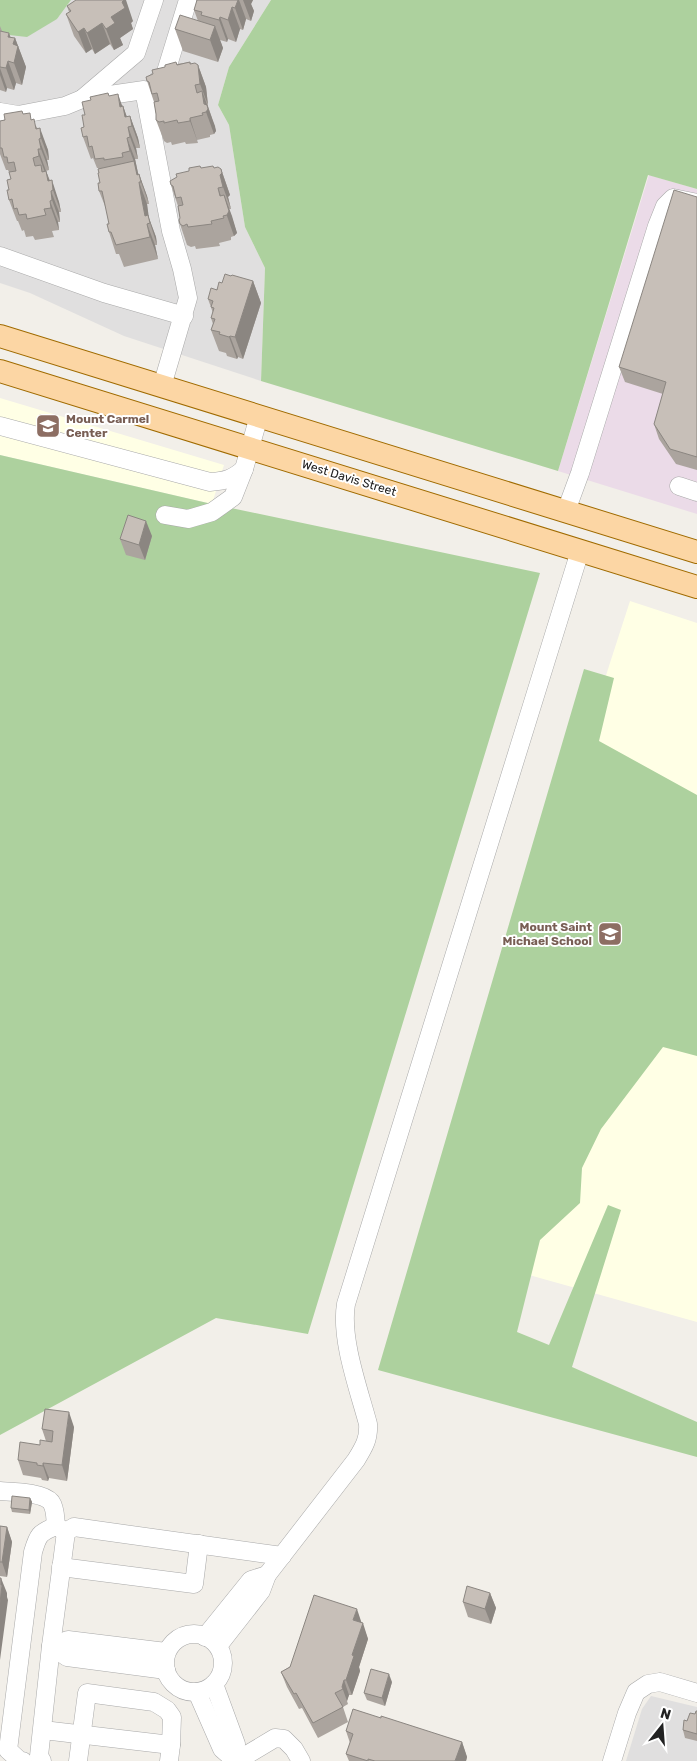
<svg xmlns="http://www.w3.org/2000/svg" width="697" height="1761" font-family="Rubik,sans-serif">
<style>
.residential{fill:#e0dfdf}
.industrial{fill:#ebdbe8}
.education{fill:#ffffe5}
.forest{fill:#add19e}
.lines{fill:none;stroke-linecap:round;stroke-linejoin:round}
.minor-casing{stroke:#a9a9a9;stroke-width:19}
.major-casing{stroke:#a06b00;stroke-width:24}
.minor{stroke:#fff;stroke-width:18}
.major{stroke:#fcd6a4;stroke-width:22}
.wall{fill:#aba49e}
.shaded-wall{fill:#8b8681}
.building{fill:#c7bfb8;stroke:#8b8681}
.labels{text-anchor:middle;stroke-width:4;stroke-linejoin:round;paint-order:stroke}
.education-label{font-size:12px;font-weight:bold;fill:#785e54;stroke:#fff;text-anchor:start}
.street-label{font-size:12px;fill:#222;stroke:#fff}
</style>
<rect width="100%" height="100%" fill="#f2efe9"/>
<g class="residential">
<polygon points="71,0 271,0 229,67 218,105 229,125 245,227 265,268 261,381 124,336 30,293 0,283 0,34 57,19"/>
<polygon points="651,1696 697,1707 697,1761 626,1761 642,1709"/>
</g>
<polygon class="industrial" points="649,175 697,189 697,514 558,471"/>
<g class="education">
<polygon points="0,398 224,465 212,504 0,455"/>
<polygon points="630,601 697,623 697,1322 422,1245"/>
</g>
<g class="forest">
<polygon points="0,0 71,0 57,19 27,37 0,34"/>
<polygon points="271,0 697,0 697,189 648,175 558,471 261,381 265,268 245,227 229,125 218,105 229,67"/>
<polygon points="0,455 212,504 540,573 308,1334 216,1318 0,1435"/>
<polygon points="584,669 614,678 599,741 697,795 697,1056 663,1047 601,1129 582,1168 580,1203 540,1240 517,1332 549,1345 608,1205 621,1210 572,1367 697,1422 697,1457 378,1370"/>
</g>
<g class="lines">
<defs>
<g id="minor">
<polyline points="156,82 165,75 188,0"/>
<polyline points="82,99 136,53 154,0"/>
<polyline points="0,112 18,115 65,106 82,99 144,90 171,231 182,269 188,298 162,386"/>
<polyline points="0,256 104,293 184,316"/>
<path d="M0,426L210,482C225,481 233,479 244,469"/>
<polyline points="679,486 697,492"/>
<polyline points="566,511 580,473 657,226 665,206 673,198 697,203"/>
<polyline points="165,515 188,519 212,512 233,497 244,469 259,416"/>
<path d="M0,1491C13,1492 43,1492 51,1502C56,1509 55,1519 56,1526L66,1532"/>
<polyline points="61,1567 194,1584 199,1544"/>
<circle cx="194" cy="1663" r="29"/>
<polyline points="205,1637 251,1580 267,1575"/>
<path d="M218,1646L261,1591L267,1575L356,1460C364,1447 369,1439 368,1424C359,1390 340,1339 346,1304L580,551"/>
<polyline points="166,1670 67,1657 51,1646 68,1640 166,1652"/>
<polyline points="214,1684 236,1744 235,1760"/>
<polyline points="197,1692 222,1749 236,1761"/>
<polyline points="43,1730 171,1745 169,1761"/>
<path d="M23,1761H20L8,1750L33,1552C38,1535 39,1533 56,1526"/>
<polyline points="42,1761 39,1756 51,1646 66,1532 74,1527 282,1556"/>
<polyline points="78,1761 87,1693 154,1702 167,1710 172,1717 171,1745"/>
<polyline points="232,1761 250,1753 275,1738 284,1739 294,1749 301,1761"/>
<polyline points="612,1761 627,1713 636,1692 648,1684 660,1682 697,1693"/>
</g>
<g id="major">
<polyline points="0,336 697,552"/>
<polyline points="0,371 697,587"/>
</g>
</defs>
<use href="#minor" class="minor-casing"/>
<use href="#major" class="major-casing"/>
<use href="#minor" class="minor"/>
<use href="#major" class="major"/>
</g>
<g class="wall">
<polygon points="196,0 253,0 251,4 254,11 251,21 246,19 243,30 240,29 236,42 228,39 227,42 220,40 223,48 218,62 183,51 175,29 198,21 194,10 197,1"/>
<polygon points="67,6 133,21 131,23 133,29 120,38 123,45 114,50 110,44 95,54 92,49 86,53 74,36 66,14 69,12"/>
<polygon points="0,26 2,31 11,38 15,38 26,67 22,85 16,83 14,90 7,88 6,92 0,90"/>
<polygon points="190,62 191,64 198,65 206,87 208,106 216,131 214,134 210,135 210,137 197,140 198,143 186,144 185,142 172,145 171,142 167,143 164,141 156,120 156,114 154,102 147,81 177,64"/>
<polygon points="109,96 123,106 127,117 130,116 138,138 140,148 136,148 138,159 135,159 138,173 138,174 139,174 147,196 149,204 147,204 148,216 156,237 157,245 155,245 158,259 124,267 119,254 116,254 109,232 109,224 107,211 99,191 100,183 99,169 98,168 97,168 93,158 91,159 83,137 85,115 91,100"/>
<polygon points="23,114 32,120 38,129 48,150 49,160 47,160 49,170 46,171 59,202 61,212 59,212 60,222 58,222 59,230 52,231 54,237 35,240 33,236 26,237 24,230 22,231 18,221 17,221 9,200 11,179 10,175 8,170 6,170 0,154 0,121"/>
<polygon points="201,168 214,168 221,169 230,195 228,197 231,209 229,209 237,233 234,236 231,237 231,240 219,243 220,246 196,249 195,246 191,247 187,245 180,224 180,218 178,206 171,185"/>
<polygon points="697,197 697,470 676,464 659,439 654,424 663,394 625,382 619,367"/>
<polygon points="253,281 261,303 243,359 238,357 237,359 227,356 226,353 219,351 211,330 213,324 211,318 213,313 208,299 222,283"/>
<polygon points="152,536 145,560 126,555 120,539"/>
<polygon points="74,1427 67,1481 49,1478 48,1481 42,1480 41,1478 23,1475 18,1460 46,1441 42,1429"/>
<polygon points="30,1498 32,1502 30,1514 12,1512 11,1508"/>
<polygon points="0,1526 7,1527 12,1542 7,1577 0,1576"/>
<polygon points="490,1593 496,1608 491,1624 468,1617 463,1602"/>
<polygon points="362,1623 368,1639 359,1667 360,1671 352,1695 349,1695 347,1701 348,1704 343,1707 348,1722 318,1738 302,1708 299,1709 287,1687 281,1672"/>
<polygon points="392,1682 385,1706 367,1700 364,1693"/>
<polygon points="697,1711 697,1741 685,1738 683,1730 687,1721 695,1714"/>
<polygon points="381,1718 462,1742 467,1757 466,1761 349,1761 346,1754 350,1743 346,1731"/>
</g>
<g class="shaded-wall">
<polygon points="124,0 126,0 133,21 131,23 133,29 120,38 123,45 114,50 106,29 111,17 122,2"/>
<polygon points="238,0 239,0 246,19 243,30 235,8"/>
<polygon points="243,0 253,0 251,4 254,11 251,21"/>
<polygon points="232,7 240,29 236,42 228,20"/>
<polygon points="220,17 228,39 227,42 219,20"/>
<polygon points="102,23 110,44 95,54 87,33"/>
<polygon points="215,26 223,48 218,62 210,40"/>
<polygon points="84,28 92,49 86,53 78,32"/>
<polygon points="9,33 13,44 15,38 26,67 22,85 14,63 8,37"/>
<polygon points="8,61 16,83 14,90 6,68"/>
<polygon points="198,65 206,87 208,105 200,84"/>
<polygon points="0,68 7,88 6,92 0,75"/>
<polygon points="202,91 215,126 216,131 214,134 206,112"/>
<polygon points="118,94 124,111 123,106 130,126 120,107"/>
<polygon points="130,116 138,138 140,148 132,126"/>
<polygon points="190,118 197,140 198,143 190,121"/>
<polygon points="128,127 136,148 138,159 130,137"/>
<polygon points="40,128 48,150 49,160 41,138"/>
<polygon points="127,138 135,159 138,173 141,182 137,175 134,162 130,151"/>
<polygon points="39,139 47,160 49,170 41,149"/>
<polygon points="38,149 46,171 47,178 39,156"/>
<polygon points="221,169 230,195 228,197 231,209 223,187 220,175"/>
<polygon points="46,171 53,190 52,180 59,202 61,212 53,190 48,181"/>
<polygon points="139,174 147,196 149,204 141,182"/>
<polygon points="139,182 147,204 149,218 156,237 157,245 150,223 145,216 141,195"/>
<polygon points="218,188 226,210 224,195 232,216 237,233 234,236 220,196"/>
<polygon points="51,191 59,212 60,222 52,200"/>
<polygon points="50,201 58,222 59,230 51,208"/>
<polygon points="147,224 155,245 158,259 150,237"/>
<polygon points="253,281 261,303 243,359 235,337"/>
<polygon points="230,336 238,357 237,359 229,337"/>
<polygon points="146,521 152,536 145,560 139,545"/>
<polygon points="69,1412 74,1427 67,1481 62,1465"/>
<polygon points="43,1463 49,1478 48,1481 43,1466"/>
<polygon points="30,1498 32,1502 30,1514 29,1510"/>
<polygon points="7,1527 12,1542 7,1577 2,1562"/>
<polygon points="1,1578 7,1593 7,1597 8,1600 0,1660 0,1603"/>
<polygon points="490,1593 496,1608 491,1624 485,1609"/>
<polygon points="357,1609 362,1624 353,1620"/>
<polygon points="363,1623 368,1639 359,1667 360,1671 352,1695 346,1680 352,1655"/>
<polygon points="389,1674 392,1682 385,1706 382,1698"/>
<polygon points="344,1680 349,1695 347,1701 342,1687"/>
<polygon points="462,1742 467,1757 466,1761 455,1761"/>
</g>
<g class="building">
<polygon points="76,0 124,0 122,2 125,8 111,17 115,23 106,29 102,23 87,33 84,28 78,32 66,14 71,11 67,6"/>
<polygon points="197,0 238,0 235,8 232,7 228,20 220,17 219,20 201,15 202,12 194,10"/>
<polygon points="180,15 215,26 210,40 175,29"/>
<polygon points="0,31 9,33 8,37 15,38 13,44 18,46 14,63 8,61 6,68 0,67"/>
<polygon points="176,62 177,65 190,62 190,64 195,63 198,65 200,84 195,85 197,93 202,91 204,104 207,105 208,109 206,112 202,113 203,115 190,118 190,121 178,123 177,120 164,123 164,121 159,122 156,120 156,114 154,102 159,101 157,93 152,94 149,82 147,81 146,77 153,74 152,70 165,67 165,65"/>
<polygon points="108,93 109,96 118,94 120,107 123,106 125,117 130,116 132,126 128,127 130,137 127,138 130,151 122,153 123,157 104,160 104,158 95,159 92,146 89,147 87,136 83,137 81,128 84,127 82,115 85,115 82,102 91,100 90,97"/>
<polygon points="22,111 23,114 30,113 31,120 34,119 36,129 40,128 41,138 39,139 41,149 38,149 39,156 33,158 35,166 41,165 42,172 46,171 48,181 52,180 53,190 51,191 52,200 50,201 51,208 44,209 46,215 27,219 26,214 19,215 17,208 14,209 12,199 9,200 7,190 9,190 7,180 11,179 9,172 16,171 14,162 8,163 7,157 4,157 2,148 0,148 0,121 5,120 4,114"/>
<polygon points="134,161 137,175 139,174 141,182 139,182 141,195 145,216 148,215 150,223 147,224 150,237 116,245 111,232 109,232 107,224 109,224 102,191 99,191 98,183 100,183 98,173 99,173 98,169"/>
<polygon points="200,166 201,168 213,166 214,168 218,167 221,169 222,173 220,175 223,187 218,188 220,196 224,195 229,211 227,215 223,216 224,218 211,221 212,224 188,227 187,224 183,226 180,224 179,220 180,218 178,206 183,205 181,197 176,198 173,186 171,185 170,181 177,177 176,174 189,171 189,168"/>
<polygon points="674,190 697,197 697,457 670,449 654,424 666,382 619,367"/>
<polygon points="225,274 231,276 232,275 253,281 235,337 230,336 229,337 219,334 220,332 211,330 215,319 211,318 214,308 211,307 213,301 208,299 211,288 217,290 219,282 222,283"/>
<polygon points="128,515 146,521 139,545 120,539"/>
<polygon points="45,1409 69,1412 62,1465 43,1463 43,1466 37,1465 37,1463 18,1460 20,1442 40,1445 40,1440 52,1442 53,1431 42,1429"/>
<polygon points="12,1496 30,1498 29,1510 11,1508"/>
<polygon points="0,1526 7,1527 2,1562 0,1562"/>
<polygon points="0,1578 1,1578 1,1585 2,1585 0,1603"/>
<polygon points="467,1586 490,1593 485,1609 463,1602"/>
<polygon points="314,1595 357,1609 353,1620 363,1623 352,1655 354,1656 346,1680 344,1680 342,1687 343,1689 335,1693 343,1707 313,1723 296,1693 294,1694 281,1672 290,1667"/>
<polygon points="371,1669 389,1674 382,1698 364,1693"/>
<polygon points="353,1709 381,1718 381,1716 462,1742 455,1761 375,1761 368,1759 368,1761 346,1754 353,1734 346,1731"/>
<polygon points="696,1711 697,1711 697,1734 683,1730 684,1720 687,1721 690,1713 695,1714"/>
</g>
<defs>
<symbol id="university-square" viewBox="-11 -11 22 22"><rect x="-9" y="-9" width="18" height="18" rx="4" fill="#8d6e63" stroke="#fff"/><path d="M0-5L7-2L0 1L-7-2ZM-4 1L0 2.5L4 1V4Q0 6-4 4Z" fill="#fff"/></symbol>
<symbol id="school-square" viewBox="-11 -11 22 22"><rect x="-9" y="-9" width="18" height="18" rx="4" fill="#8d6e63" stroke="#fff"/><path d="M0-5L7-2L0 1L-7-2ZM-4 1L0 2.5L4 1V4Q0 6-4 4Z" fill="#fff"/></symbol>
</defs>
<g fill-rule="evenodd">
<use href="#university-square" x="34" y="412" width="28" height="28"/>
<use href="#school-square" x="596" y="920" width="28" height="28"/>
</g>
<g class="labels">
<g class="education-label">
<text x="66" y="423">Mount Carmel<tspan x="66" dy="14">Center</tspan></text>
<text x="592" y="931" text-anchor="end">Mount Saint<tspan x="592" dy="14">Michael School</tspan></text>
</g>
<g class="street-label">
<text transform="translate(349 478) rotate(17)" y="4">West Davis Street</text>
</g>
</g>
<g transform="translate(662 1726) rotate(17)" stroke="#ffffff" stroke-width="4" paint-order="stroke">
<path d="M0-4L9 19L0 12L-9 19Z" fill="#222222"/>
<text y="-8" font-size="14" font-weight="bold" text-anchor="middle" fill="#222222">N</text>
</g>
</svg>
